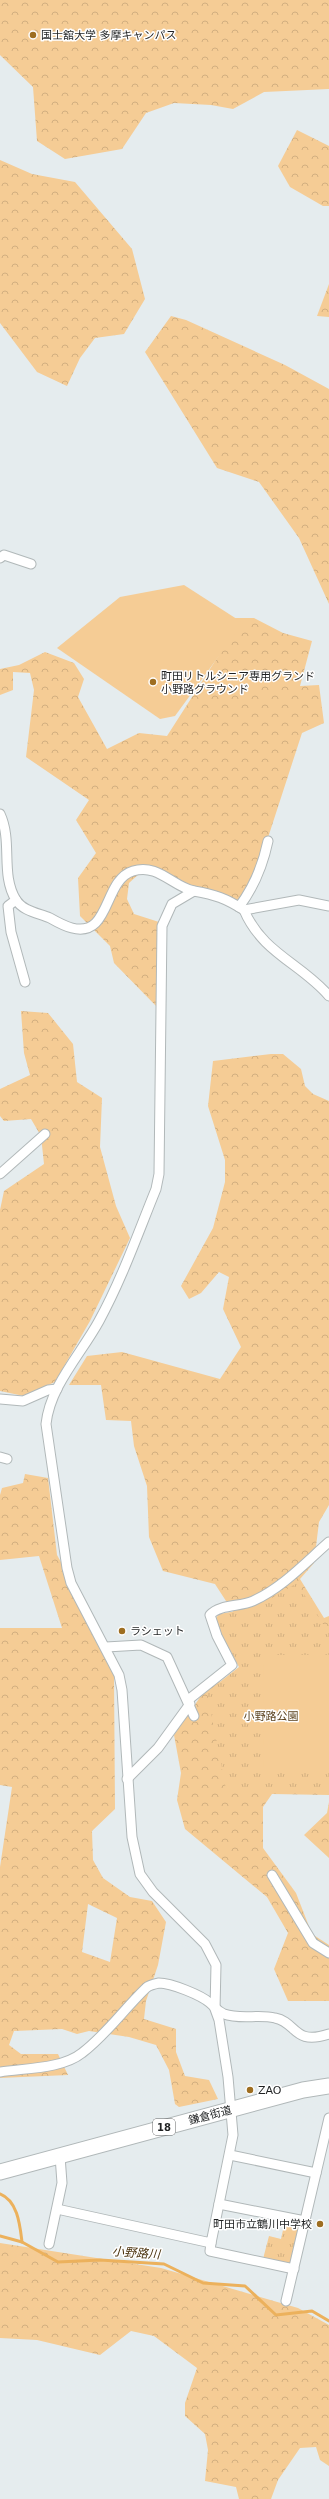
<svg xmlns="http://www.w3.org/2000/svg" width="329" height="2499" font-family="'DejaVu Sans','Noto Sans JP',sans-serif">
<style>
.forest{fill:url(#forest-crowns);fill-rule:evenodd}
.park{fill:url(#park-tufts)}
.garden{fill:#f5cc95}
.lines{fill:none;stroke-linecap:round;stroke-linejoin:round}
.stream{stroke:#ecb15c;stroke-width:3}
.street-casing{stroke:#b1b8b9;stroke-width:11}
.primary-casing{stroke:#b1b8b9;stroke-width:17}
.street{stroke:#fff;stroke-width:9}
.primary{stroke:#fff;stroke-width:15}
.poi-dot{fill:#9e6e21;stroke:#fff;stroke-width:1.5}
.labels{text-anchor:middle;stroke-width:3;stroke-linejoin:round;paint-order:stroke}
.shield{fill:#fff;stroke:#626464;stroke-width:1}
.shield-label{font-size:10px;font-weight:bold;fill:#1f2122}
.poi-label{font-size:11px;fill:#1f2122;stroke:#fff;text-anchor:start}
.park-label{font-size:11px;fill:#5b421f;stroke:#fff}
.street-label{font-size:11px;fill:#1f2122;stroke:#fff}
.water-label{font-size:12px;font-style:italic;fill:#4b330e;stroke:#fff}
</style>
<defs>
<pattern id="forest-crowns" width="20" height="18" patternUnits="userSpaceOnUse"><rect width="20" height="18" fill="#f5cc95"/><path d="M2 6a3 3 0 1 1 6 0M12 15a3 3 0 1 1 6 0" fill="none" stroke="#d2af80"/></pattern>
<pattern id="park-tufts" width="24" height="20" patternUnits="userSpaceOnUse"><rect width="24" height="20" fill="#f5cc95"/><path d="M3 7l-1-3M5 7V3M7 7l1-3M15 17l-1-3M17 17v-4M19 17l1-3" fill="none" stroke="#d2af80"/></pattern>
</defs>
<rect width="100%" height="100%" fill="#e5ecee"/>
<g class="forest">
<polygon points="0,0 329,0 329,89 264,92 233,109 211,105 174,103 146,113 122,149 65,159 37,141 33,87 0,55"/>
<polygon points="297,130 329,146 329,206 323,206 290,187 278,166"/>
<polygon points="0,160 32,174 75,182 132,249 145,299 124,334 95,338 80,358 67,386 37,372 0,323"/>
<polygon points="329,284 329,317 317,316"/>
<polygon points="171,316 186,320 285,365 329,389 329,604 299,538 259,482 217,468 145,352"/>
<polygon points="231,618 254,618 283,633 312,641 300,686 319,685 324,723 302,733 263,853 238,905 153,874 140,873 129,883 127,899 134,914 159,922 158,1008 114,963 110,946 80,916 78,878 96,853 76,820 89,800 26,757 34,690 30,673 13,672 13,690 0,695 0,669 19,665 45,652 74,663 84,679 78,697 107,749 139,733 167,736 226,644"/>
<polygon points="21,1011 48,1013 73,1044 77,1082 102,1098 100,1147 116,1206 130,1238 90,1321 55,1382 24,1396 0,1391 0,1210 4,1191 44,1164 41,1136 31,1119 4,1121 0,1116 0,1089 30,1075 24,1053"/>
<polygon points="271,1054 283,1054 301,1069 305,1086 313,1094 329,1101 329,1505 319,1522 314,1563 300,1579 324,1618 329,1616 329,1638 237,1618 215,1584 163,1571 149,1537 147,1486 134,1446 131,1421 106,1420 101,1385 69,1385 87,1356 122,1352 220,1379 241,1347 223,1309 229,1277 219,1272 201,1293 189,1299 181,1286 213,1228 225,1182 225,1160 208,1106 213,1061"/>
<path d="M25,1474L48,1478L57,1555L80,1596L114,1675L115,1809L92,1831L93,1860L103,1878L130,1897L152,1901L166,1922L158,1965L146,2001L144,2019L176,2029V2052L185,2076L209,2080L218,2099L179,2107L175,2104L169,2070L156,2045L129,2037L89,2031L77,2034L62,2029L14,2031L9,2045L21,2054H58L68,2075L0,2078V1867L12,1787L0,1785V1628H62L39,1556L0,1560V1495L2,1488L23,1483ZM88,1904L117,1918L110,1962L82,1952Z"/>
<polygon points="218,1680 234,1705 329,1775 329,1795 272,1794 263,1807 263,1848 296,1893 312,1934 329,1945 329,2001 288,2001 274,1969 288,1933 267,1897 185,1829 177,1800 181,1773 174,1735 205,1690"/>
<polygon points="329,1802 329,1858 304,1835 327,1813"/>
<polygon points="0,2243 161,2268 298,2308 329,2325 329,2466 320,2460 316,2447 300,2448 278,2480 271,2499 239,2499 236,2487 205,2481 208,2450 205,2434 185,2416 185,2403 197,2368 154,2336 131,2331 100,2355 37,2340 0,2338"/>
</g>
<g class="park">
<polygon points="297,1583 326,1629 329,1627 329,1789 226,1789 207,1692 239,1667 221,1634 216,1618 219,1614 255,1608"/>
<polygon points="285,2221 298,2223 301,2229 294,2260 288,2264 263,2259 269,2236 281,2239"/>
</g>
<g class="garden">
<polygon points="184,585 243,623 175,716 160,719 57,648 120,597"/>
<polygon points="263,1655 329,1655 329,1771 264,1771"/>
</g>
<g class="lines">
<g class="stream">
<path d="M0,2194C18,2201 20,2226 22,2242"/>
<polyline points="0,2236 22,2242 58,2262 100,2260 164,2264 203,2283 245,2286 276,2315 312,2311 329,2321"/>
</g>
<defs>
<g id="street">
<polyline points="0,558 4,555 31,564"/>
<path d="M0,814C13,842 0,874 16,900C23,911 38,913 50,918C57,922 64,926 72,928C111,938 103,880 133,871C158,863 173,887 194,891C216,895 225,898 244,910L299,900L329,906"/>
<polyline points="16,900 8,906 11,932 25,982"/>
<path d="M239,907C254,887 263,865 268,841"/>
<path d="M244,910C262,953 302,964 329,996"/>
<polyline points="0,1174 45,1134"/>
<polyline points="0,1399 23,1401 48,1390 57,1389"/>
<polyline points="0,1457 7,1459"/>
<polyline points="106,1647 141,1645 167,1657 194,1716"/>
<path d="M188,1700L232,1665L217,1636L210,1615C220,1604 240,1607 253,1601C282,1588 305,1563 329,1542"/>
<polyline points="127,1779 158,1748 190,1704"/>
<polyline points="272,1875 313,1943 329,1953"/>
<path d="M0,2072C25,2068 62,2069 82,2053C106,2035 124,2009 146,1988C149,1985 154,1984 159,1983C171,1983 201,1995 210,2003C215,2007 217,2011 224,2014C240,2020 259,2014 275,2018C297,2022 293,2046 329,2034"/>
<polyline points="230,2155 316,2173"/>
<polyline points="219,2204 305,2221"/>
<path d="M57,2209L211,2243L233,2135L228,2077L219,2020L215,2009L216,1965L205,1944L153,1892L140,1874L132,1837L122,1690L119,1675L71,1583L67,1568L46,1424C50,1386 81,1354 99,1321C122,1279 138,1233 156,1189L159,1174L162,926L172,904L194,891"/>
<polyline points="211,2243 210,2251 294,2269"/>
<polyline points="49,2244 62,2183 60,2156"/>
<polyline points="286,2301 329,2118"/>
</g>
<polyline id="primary" points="0,2172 303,2090 329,2086"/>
</defs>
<use href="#street" class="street-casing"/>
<use href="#primary" class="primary-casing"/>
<use href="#street" class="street"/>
<use href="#primary" class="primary"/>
</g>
<g class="poi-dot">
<circle cx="33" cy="35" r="4"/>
<circle cx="153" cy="682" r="4"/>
<circle cx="122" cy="1631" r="4"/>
<circle cx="250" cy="2090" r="4"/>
<circle cx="320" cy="2224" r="4"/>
</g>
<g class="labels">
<rect class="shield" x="153" y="2119" width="22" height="16" rx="3"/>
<g class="shield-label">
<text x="164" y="2131">18</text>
</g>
<g class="poi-label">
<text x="41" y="39">国士舘大学 多摩キャンパス</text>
<text x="161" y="680">町田リトルシニア専用グランド<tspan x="161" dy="13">小野路グラウンド</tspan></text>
<text x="130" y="1635">ラシェット</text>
<text x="258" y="2094">ZAO</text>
<text x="312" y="2228" text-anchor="end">町田市立鶴川中学校</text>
</g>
<g class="park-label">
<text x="271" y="1720">小野路公園</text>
</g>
<g class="street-label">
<text transform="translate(210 2115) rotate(-15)" y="4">鎌倉街道</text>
</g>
<g class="water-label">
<text transform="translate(136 2253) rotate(4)" y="4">小野路川</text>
</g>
</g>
</svg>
